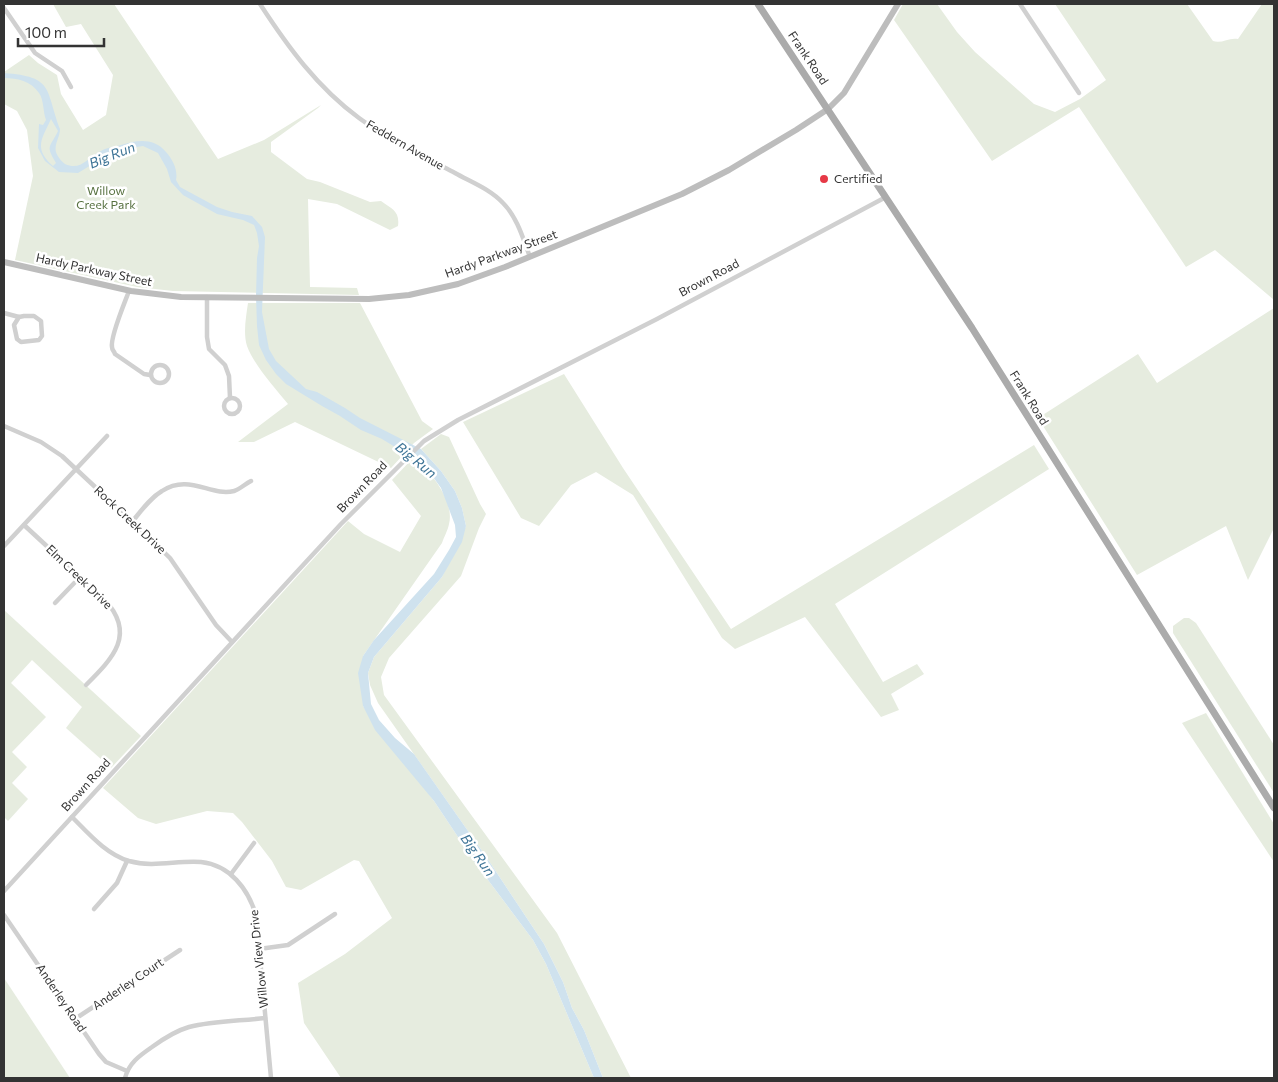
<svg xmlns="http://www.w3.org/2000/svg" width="1278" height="1082" font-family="Commissioner,sans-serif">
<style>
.green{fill:#e6ecdf}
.water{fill:#cfe2ee;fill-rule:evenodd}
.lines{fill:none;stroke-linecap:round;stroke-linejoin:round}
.street{stroke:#d0d0d0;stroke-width:4.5}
.secondary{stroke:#bdbdbd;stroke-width:6}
.primary{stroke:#ababab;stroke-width:7}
.poi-dot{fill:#e63946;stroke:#fff;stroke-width:2}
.labels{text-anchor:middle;stroke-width:5;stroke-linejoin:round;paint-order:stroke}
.street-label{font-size:12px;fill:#333;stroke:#fff}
.poi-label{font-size:12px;fill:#333;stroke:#fff;text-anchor:start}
.park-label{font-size:12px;fill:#56703f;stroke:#fff}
.water-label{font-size:14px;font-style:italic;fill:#3f7597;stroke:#fff}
</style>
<rect width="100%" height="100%" fill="#fff"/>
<g class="green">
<path d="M53,4H114L218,159L264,140L321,105L318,108L271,142V152L307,179L320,182L370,202L381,201C392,209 400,211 398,226L390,230L337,204L308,199L310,287L357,288L359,295L173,291L137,287L15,260L33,176L27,130L17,111L4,104V72L29,55L38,63L57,75L61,94L83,130L106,115L113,75L81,24L66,27Z"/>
<path d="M903,4H937L957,32L975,52L1034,104L1055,112L1080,99L1106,80L1055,4H1187L1213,41C1222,44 1229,37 1238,39L1262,4H1274V300L1215,250L1186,267L1079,107L992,161L894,20Z"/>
<path d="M248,303H360L422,421L433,429L414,443L391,468L295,422L254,442H238L288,404C275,388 254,365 247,346C243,333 246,317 248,303Z"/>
<polygon points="1274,308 1274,528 1248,580 1226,526 1137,575 1038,418 1138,354 1157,383"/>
<polygon points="564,374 623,468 731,629 1034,445 1049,469 835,604 883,682 917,664 924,674 891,694 899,710 881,717 805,617 735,649 722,638 633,495 596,472 571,485 539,526 521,518 463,422"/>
<polygon points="441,434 449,437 480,504 486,514 479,528 461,576 389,658 381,677 384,695 557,933 631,1078 603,1078 584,1030 572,1008 563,982 544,944 487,858 378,703 370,685 368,673 374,657 442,577 466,526 462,508 455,491 441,471 421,449"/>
<path d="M413,458C430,470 455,501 449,524C448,530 444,537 442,543L363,656V706L434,801L476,864L533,940L546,964L594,1078H341L304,1023L298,983L345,954L392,918L359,861L354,860L301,890L286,887L272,861L242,822L233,813L207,811L156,824L138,818L103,788L348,521L364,534L400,552L421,516L392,480Z"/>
<polygon points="4,610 141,736 111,768 66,728 82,707 32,660 11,683 46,717 12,752 27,767 12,783 28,799 8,821 4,817"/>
<polygon points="1184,618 1189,618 1196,623 1274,745 1274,793 1173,633 1173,626"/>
<polygon points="1206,713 1274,824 1274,862 1182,723"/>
<polygon points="4,978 70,1078 4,1078"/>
</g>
<path class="water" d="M4,73C54,77 45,88 60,129C60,137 54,144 56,152C57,156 62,162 65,164C80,171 87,159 99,152C105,148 113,147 121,145C136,140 154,137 166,152C173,160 178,170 176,180L180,187L217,207L232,212L252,216L262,227L265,237L262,312L269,349L276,361L306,389L317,392L345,408L360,418L421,449L441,471L455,491L462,508L466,526L462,542L442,577L374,657L368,673L371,704L379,720L395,738L414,754L487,858L544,944L563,982L572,1008L584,1030L603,1078H594L546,964L533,940L476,864L434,801L375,730L363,706L358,673L363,656L374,640L434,574L449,550L456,537L455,525L441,488L425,466L413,458L382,439L361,430L340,416L322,406L286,384L276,374L266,360L259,345L257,326L256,296L257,258L259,246L257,233L254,225L243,220L217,214L183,195L171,182L167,169L158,153L143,146L131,148L96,162L78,173L59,172L45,161L38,148L39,124L43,125L46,120C43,112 44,100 39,93C31,81 17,78 4,78ZM51,119L58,131C50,148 45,145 56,163L53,166C33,148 42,139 51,119Z"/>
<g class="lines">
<g class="street">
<path d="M260,4C288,47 317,87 359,118C389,140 422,156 455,173C471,182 490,189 503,203C517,217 523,238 530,257"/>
<polyline points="1020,4 1079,93"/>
<polyline points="4,8 35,53 62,71 71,87"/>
<path d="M129,291C125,302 110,337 112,347C112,350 114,351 115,354L144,374L150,375"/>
<polyline points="207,297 207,337 209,349 225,365 229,376 230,398"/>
<polyline points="4,313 19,317"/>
<polygon points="24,316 34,316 41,321 42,336 39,340 21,342 17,339 14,325 19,317"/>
<circle cx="160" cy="374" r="9"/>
<circle cx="232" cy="406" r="8"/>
<polyline points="4,426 41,442 62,456 137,526 170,558 216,625 232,642"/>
<path d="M132,522C141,511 150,498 162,491C189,473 211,497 234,491C240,489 245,484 251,481"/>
<path d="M24,525L104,599C137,634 113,658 86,685"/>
<polyline points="4,546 107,436"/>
<polyline points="55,603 80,577"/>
<path d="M72,817C89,834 106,854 129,861C154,868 177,860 201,862C230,865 248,889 256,915L271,1078"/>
<polyline points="231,874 254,843"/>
<polyline points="4,891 293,576 341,524 424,441 458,420 657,319 886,197"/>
<polyline points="94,909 117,883 127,861"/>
<polyline points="4,915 99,1054 106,1062 127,1071"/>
<polyline points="259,949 288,945 335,914"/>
<polyline points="75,1019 180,950"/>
<path d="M125,1078C129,1063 139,1056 152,1047C163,1039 175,1031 189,1027C213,1021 240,1021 265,1018"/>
</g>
<polyline class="secondary" points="4,262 131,291 181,297 369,299 409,295 458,284 505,267 682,194 729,170 796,130 828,109 844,93 898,4"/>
<polyline class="primary" points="758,4 972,328 1274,808"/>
</g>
<circle class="poi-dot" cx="824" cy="179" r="5"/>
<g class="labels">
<g class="street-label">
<text transform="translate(808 58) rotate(56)" y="4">Frank Road</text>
<text transform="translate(405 145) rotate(30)" y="4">Feddern Avenue</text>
<text transform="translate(501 254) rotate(-20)" y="4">Hardy Parkway Street</text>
<text transform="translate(94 270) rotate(12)" y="4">Hardy Parkway Street</text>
<text transform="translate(709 278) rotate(-28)" y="4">Brown Road</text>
<text transform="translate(1029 398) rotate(58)" y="4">Frank Road</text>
<text transform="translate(362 487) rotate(-46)" y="4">Brown Road</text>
<text transform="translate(130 520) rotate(43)" y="4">Rock Creek Drive</text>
<text transform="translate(79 577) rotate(44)" y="4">Elm Creek Drive</text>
<text transform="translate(86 785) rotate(-48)" y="4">Brown Road</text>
<text transform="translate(259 959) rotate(-96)" y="4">Willow View Drive</text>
<text transform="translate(128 984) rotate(-34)" y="4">Anderley Court</text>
<text transform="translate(61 998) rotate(56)" y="4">Anderley Road</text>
</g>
<g class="poi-label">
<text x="834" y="183">Certified</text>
</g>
<g class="park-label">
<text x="106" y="195">Willow<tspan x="106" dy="14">Creek Park</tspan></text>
</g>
<g class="water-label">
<text transform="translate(112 155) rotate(-22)" y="5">Big Run</text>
<text transform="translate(416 460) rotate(39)" y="5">Big Run</text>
<text transform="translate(478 855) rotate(55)" y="5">Big Run</text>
</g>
</g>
<rect width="1278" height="1082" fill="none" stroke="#333333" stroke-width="10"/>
<path d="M18 38v8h86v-8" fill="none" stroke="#333333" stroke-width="2.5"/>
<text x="25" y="38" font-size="15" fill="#333333" stroke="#ffffff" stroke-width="4" paint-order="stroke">100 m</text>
</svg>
